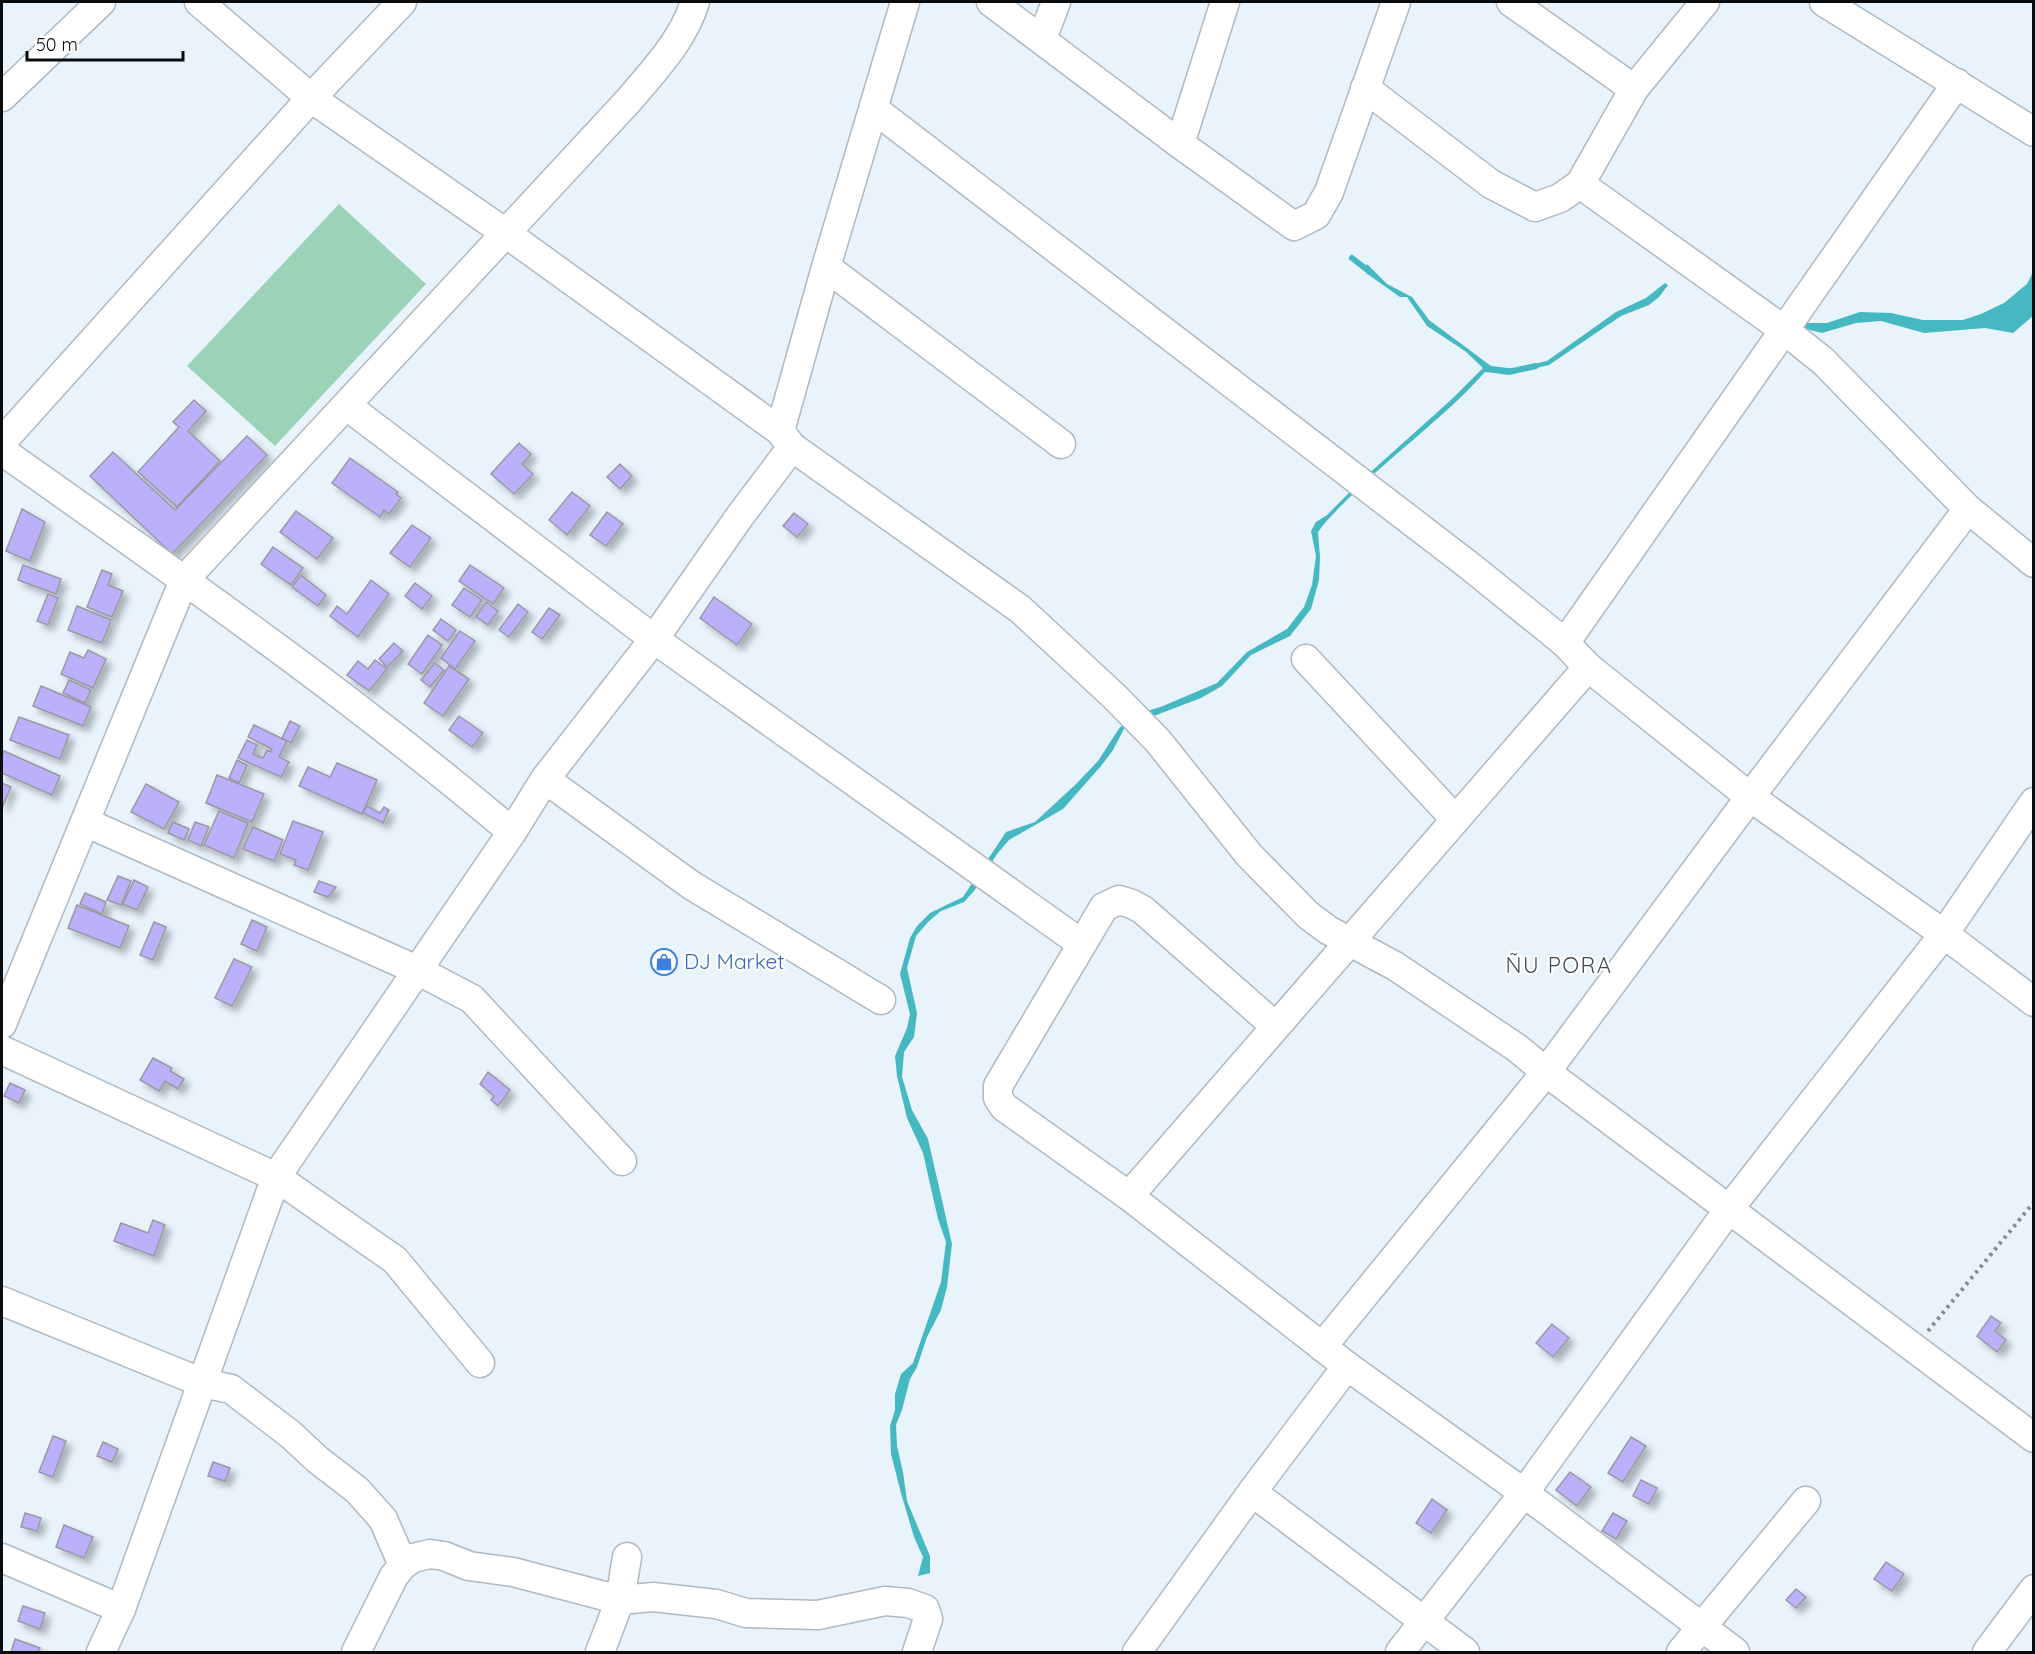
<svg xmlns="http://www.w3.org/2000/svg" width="2035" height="1654" font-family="Quicksand,sans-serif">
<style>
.green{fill:#9bd2b8}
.water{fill:#45b8c1}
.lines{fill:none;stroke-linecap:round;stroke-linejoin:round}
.stream{stroke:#45b8c1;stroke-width:6}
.building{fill:#bbb1fa;stroke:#9998a3;stroke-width:1.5;filter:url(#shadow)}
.minor-casing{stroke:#afb9c1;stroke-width:31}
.path{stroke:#848b92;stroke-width:4;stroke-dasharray:3 4.5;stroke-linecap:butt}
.minor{stroke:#fff;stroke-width:28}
.labels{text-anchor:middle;stroke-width:4.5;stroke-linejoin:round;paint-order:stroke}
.shop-label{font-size:21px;fill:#366cbe;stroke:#fff;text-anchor:start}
.neighbourhood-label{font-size:22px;letter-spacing:1.5px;fill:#434b52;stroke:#fff}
</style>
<defs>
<filter id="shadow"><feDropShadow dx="5.5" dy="5.5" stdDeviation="3" flood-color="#0004"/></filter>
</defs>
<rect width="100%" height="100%" fill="#e8f3fc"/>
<polygon class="green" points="339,204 426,284 275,446 187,366"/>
<g class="water">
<path d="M1367,264L1387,284L1412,297L1429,320L1491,366L1516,369L1517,373C1507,377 1496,372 1485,372C1445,417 1395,452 1352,495C1340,507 1328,518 1318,532L1320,558L1319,580L1311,609L1290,636L1251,655L1222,686L1201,698L1125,727L1113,750L1101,766L1063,809L1009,840L997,854L974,891L964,902L941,911L928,922L916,936L907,968L917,1013L914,1037L904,1052L902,1077L912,1110L928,1139L952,1244L947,1287L941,1310L927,1337L917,1367L910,1379L902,1410L896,1425L897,1446L903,1472L907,1501L930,1556V1573L918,1576L923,1557L914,1537L901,1493L891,1454L890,1426L895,1410V1394L901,1374L913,1363L941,1282L946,1242L938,1219L923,1153L907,1118L897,1076L895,1056L907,1028L910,1014L900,974L910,938L917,926L930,913L963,897L1006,832L1035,822L1075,785L1098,761L1118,730L1129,717L1163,706L1217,683L1247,652L1287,629L1304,607L1312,585L1316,556L1311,531L1316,522L1327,515L1365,477L1452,399L1483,368L1465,351L1427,326L1407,297H1400L1366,273L1365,268Z"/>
<polygon points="2033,272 2033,316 2013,333 1985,328 1924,333 1881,321 1856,323 1822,333 1802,328 1797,323 1827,323 1860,312 1891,313 1923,320 1963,320 1981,314 2004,303 2027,284"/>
<polygon points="1665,283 1668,285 1659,297 1649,305 1621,316 1549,365 1531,369 1529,365 1547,361 1616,312 1646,298"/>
</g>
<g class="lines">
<g class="stream">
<polyline points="1352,258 1370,272"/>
<polyline points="1508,372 1536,366"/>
</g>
</g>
<g class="building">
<polygon points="194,400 206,411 188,431 220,461 177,507 138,472 179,427 173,422"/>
<polygon points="247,436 267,455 172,554 90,476 113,452 175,510"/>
<polygon points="519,443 531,454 522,464 533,474 514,494 491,474"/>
<polygon points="350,458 398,492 396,494 401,498 389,514 384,510 380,517 332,483"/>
<polygon points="620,464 632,476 620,489 607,477"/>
<polygon points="572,492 590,506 567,535 549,520"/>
<polygon points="22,509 45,522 30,561 6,551"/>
<polygon points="296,511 333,538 317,559 280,532"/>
<polygon points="607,512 623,524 606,546 590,535"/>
<polygon points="794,513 808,524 797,537 783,526"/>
<polygon points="412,525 431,538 410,567 390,553"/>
<polygon points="273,547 303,568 291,585 261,564"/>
<polygon points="23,565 61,579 56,594 18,580"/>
<polygon points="470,565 504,588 493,604 459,581"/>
<polygon points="102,570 112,574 108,585 123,591 112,617 87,607"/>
<polygon points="301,575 326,595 318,606 292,587"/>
<polygon points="371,580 389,594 358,637 330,616 337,606 347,614"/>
<polygon points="415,583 432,596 422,609 405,596"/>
<polygon points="464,588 482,600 470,617 452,605"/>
<polygon points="48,594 58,598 48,625 37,621"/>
<polygon points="714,597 752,624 737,645 700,618"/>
<polygon points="486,602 498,611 488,625 476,617"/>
<polygon points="518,604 528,612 509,637 499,630"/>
<polygon points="77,606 111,620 102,643 68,630"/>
<polygon points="549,608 560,615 542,639 532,632"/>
<polygon points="441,619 456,630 448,641 433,630"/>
<polygon points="460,631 475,641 455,669 441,658"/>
<polygon points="428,635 442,645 422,674 408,664"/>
<polygon points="394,643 403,651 387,667 379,659"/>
<polygon points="88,650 106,659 93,688 61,674 70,652 84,658"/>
<polygon points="375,660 387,669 369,691 347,675 358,661 368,669"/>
<polygon points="435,663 444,670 430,687 421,680"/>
<polygon points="449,666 469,679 443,716 424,703"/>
<polygon points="69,680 91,690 85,703 63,693"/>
<polygon points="41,686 91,707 83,726 33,706"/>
<polygon points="459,716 483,733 472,747 449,730"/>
<polygon points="19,717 69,735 60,759 10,740"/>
<polygon points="290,721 300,726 291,743 282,738"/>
<polygon points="254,725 287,741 279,757 289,762 281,777 238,758 247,740 257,745 253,754 263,758 267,750 271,752 272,749 248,737"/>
<polygon points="4,751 60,776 52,795 2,773 2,756"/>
<polygon points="237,760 247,765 239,783 229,778"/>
<polygon points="337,763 377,780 362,814 299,786 308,767 330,777"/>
<polygon points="217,775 264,794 252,822 206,803"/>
<polygon points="2,783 11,787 2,808"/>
<polygon points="146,784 179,802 164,829 131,812"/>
<polygon points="367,806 380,813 384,807 389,810 383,823 363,813"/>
<polygon points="219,811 248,823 234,858 204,845"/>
<polygon points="293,821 323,832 308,870 294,865 296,860 280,854"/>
<polygon points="173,822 189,829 184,840 168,833"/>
<polygon points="195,822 209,827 201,846 188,840"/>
<polygon points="253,827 283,840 274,861 243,849"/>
<polygon points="118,876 131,881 121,905 107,900"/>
<polygon points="134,880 148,887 137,910 123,904"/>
<polygon points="319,881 336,887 328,897 314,892"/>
<polygon points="85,893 106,902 102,914 80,904"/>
<polygon points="77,905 129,926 120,948 68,928"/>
<polygon points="252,920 267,927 257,951 241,944"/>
<polygon points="154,922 166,927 153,960 140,955"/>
<polygon points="234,959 252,967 232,1006 215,998"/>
<polygon points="153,1058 172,1068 170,1071 184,1079 178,1089 165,1081 159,1091 140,1080"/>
<polygon points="488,1072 510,1090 498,1106 491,1100 494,1096 480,1084"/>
<polygon points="10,1083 25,1090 19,1103 4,1096"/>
<polygon points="153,1220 165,1225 154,1256 114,1241 121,1223 148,1233"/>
<polygon points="1991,1316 2001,1323 1995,1331 2006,1340 1997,1352 1977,1336"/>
<polygon points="1552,1324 1569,1338 1553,1357 1536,1343"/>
<polygon points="53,1436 66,1441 53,1477 39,1472"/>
<polygon points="1631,1437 1646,1446 1623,1482 1608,1473"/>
<polygon points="103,1442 118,1449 112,1462 97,1456"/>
<polygon points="213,1462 230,1468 225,1481 208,1476"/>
<polygon points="1570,1472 1591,1487 1577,1506 1556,1490"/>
<polygon points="1641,1480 1657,1488 1649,1504 1633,1496"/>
<polygon points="1432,1499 1447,1510 1431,1533 1416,1523"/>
<polygon points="25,1513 41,1518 37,1531 21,1527"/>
<polygon points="1613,1513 1627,1521 1616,1539 1602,1531"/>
<polygon points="64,1525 93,1537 84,1558 56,1547"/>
<polygon points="1886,1562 1904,1574 1892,1591 1874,1579"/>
<polygon points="1796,1589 1806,1597 1796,1608 1786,1600"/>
<polygon points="23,1606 45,1613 40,1629 18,1621"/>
<polygon points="15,1639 40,1648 38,1652 11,1652"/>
</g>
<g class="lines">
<defs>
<g id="minor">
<polyline points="199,2 311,98 507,234 780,431 792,447 1020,609 1115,697 1158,741 1249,855 1308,915 1328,930 1395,966 1517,1048 1546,1072 2034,1438"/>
<polyline points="991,2 1180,144 1294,226 1316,215 1329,192 1396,2"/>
<polyline points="1511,2 1634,89"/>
<polyline points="1824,2 2034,132"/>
<polyline points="1042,39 1056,2"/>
<polyline points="1365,88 1491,184 1535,207 1560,198 1580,184 1634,89 1705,2"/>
<polyline points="2,97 101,2"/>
<polyline points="874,109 1471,567 1565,643 1588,667 1750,797 1944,934 2034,1002"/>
<polyline points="1180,144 1225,2"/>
<polyline points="1580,184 1784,330 1823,361 1968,509 2034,563"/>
<polyline points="826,267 1061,444"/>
<polyline points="347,406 654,639 1082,944"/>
<polyline points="780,431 826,267 905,2"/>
<polyline points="2,442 311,98 402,2"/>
<path d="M2,451C175,573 350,695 512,832"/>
<polyline points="1565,643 1957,83"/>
<polyline points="1306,659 1455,819"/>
<polyline points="1588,667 1129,1196 1347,1366 1524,1493 1735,1652"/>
<polyline points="545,779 691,885 881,1000"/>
<polyline points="85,822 417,970 472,999 622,1161"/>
<path d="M2,1024L184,580L630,99C656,68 683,40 695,2"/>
<polyline points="2,1050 276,1177 395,1260 480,1363"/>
<polyline points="1129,1196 1004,1107 998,1098 998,1086 1104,907 1119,900 1132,904 1143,910 1275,1026"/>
<polyline points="2,1301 203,1383 231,1389 290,1434 318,1460 357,1490 383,1519 403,1565"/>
<polyline points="1322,1347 1546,1072 1750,797 1968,509"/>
<polyline points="1252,1492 1465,1652"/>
<polyline points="2,1558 121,1609"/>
<polyline points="101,1652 121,1609 276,1177 512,832 545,779 654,639 740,516 792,447"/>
<polyline points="356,1652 394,1576 403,1565 413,1558 430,1554 444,1556 469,1566 513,1572 620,1600 653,1597 716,1604 746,1613 818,1615 885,1601 908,1603 925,1609 928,1619 917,1652"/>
<polyline points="600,1652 620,1600 627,1557"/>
<polyline points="1137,1652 1252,1492 1347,1366"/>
<polyline points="1400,1652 1524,1493 1729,1209 1944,934 2034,802"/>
<polyline points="1681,1652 1806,1501"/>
<polyline points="1987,1652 2034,1589"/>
</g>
</defs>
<use href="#minor" class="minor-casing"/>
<polyline class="path" points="1928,1331 2034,1202"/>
<use href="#minor" class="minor"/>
</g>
<defs>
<symbol id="shop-ring" viewBox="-11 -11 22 22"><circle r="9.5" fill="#fff" stroke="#3f7fe0" stroke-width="1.5"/><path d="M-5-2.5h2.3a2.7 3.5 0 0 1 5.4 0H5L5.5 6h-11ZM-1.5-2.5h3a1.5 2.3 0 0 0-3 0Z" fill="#3f7fe0"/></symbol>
</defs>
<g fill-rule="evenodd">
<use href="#shop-ring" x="649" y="947" width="30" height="30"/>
</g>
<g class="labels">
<g class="shop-label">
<text x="684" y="969">DJ Market</text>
</g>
<g class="neighbourhood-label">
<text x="1559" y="973">ÑU PORA</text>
</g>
</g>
<rect width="2035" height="1654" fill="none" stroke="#0a0d10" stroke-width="6"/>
<path d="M27 51v9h156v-9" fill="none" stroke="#0a0d10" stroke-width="3"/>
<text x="36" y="51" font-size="18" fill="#0a0d10" stroke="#ffffff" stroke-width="4.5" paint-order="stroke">50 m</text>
</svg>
